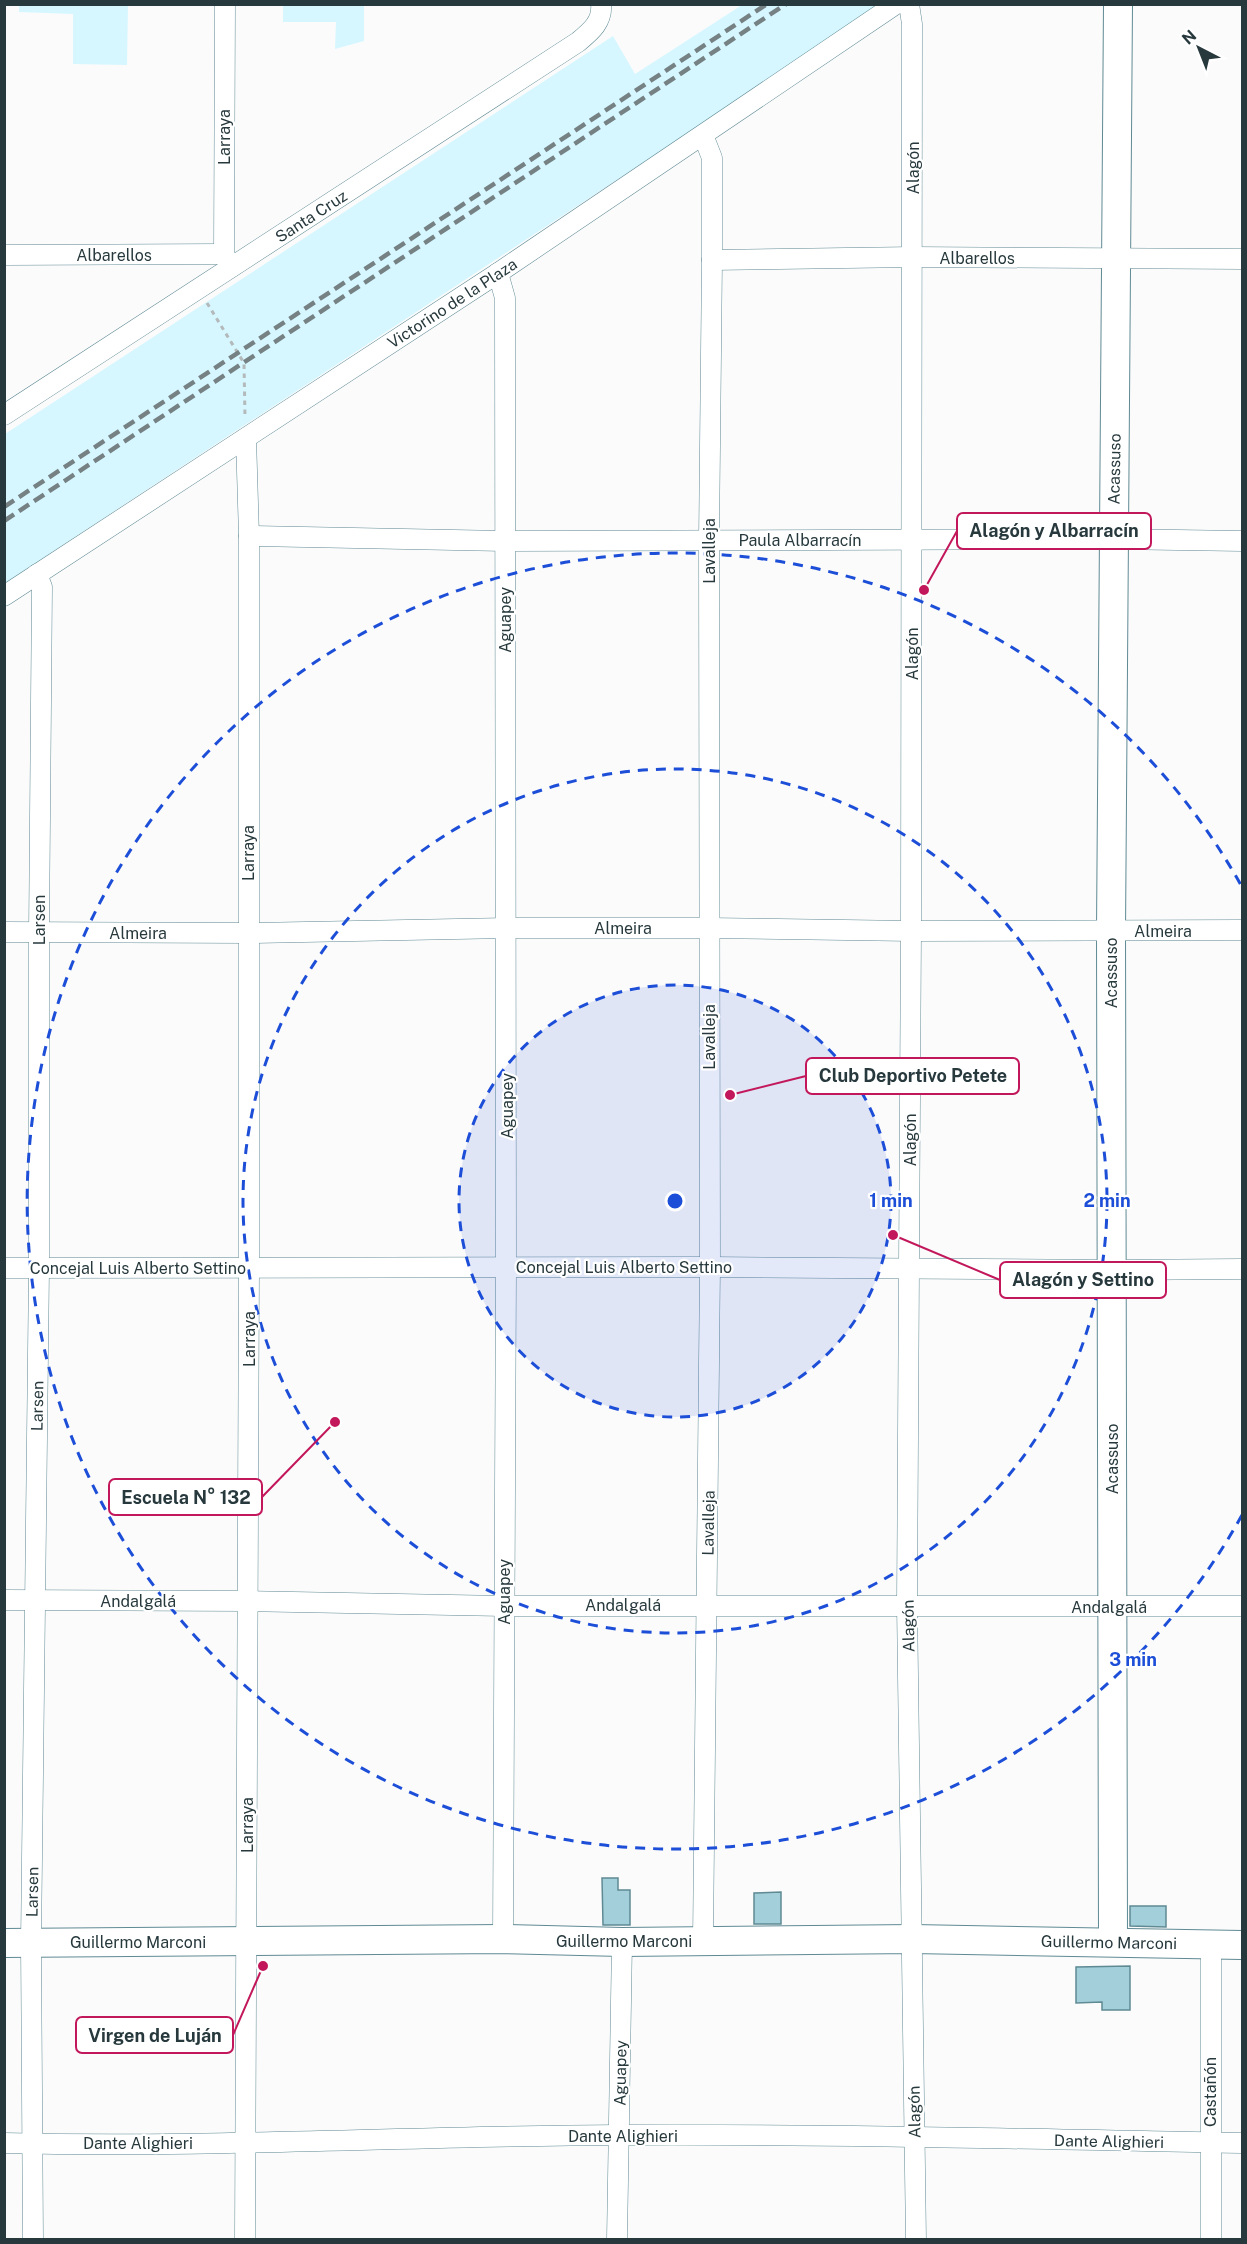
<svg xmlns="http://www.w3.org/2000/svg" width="1247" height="2244" font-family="'Public Sans',sans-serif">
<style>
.built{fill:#d6f7ff}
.building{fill:#a2cfd9;stroke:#5f8a94;stroke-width:1.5}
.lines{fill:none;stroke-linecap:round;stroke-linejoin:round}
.street-casing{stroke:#5f8a94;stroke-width:21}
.secondary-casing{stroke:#5f8a94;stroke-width:30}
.path{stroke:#b4babb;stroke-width:3;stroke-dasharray:4.5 4.5;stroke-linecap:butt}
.street{stroke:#fff;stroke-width:20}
.secondary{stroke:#fff;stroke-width:28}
.rail{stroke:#768184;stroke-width:4.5;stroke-dasharray:12 6;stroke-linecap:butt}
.ring{fill:none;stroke:#1d4ed8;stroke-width:3;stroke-dasharray:10 8}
.labels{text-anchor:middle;stroke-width:4.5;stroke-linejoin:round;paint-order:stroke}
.street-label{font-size:16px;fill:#27393d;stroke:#fff}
.centre{fill:#1d4ed8;stroke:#fff;stroke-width:3}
.ring-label{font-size:18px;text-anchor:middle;font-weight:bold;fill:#1d4ed8;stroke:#fff;stroke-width:4.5;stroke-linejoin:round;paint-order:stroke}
.leader{fill:none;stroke:#c2185b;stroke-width:2}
.callout-dot{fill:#c2185b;stroke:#fff;stroke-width:2}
.callout{fill:#fff;stroke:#c2185b;stroke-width:2}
.callout-label{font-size:18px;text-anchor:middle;font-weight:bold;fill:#27393d}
</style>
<rect width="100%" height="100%" fill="#fbfbfb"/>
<g class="built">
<polygon points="19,5 128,5 127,65 73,64 73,14 19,12"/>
<polygon points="283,5 364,5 364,41 335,49 336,22 283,22"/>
<polygon points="742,5 882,5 5,583 5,434 613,36 635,74"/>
</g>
<g class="building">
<polygon points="602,1878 618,1878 618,1890 630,1890 630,1925 603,1925"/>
<polygon points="781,1892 781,1924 754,1924 754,1893"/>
<polygon points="1130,1906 1166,1906 1166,1927 1130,1926"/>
<polygon points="1130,1966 1130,2010 1102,2010 1102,2002 1076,2003 1076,1967"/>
</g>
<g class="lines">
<defs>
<g id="street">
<polyline points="225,4 224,254 231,267"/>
<polyline points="909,4 912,24 911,931 907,1605 916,2240"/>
<polyline points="4,255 224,254"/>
<polyline points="712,260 913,257 1242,259"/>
<polyline points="498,273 505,298 506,1268 503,1939"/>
<path d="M4,415L578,42C590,32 603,22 601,4"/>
<polyline points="249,536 504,541 1113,539 1242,541"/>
<polyline points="4,596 498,273 896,4"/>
<polyline points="4,932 248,933 507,928 708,928 911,931 1242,930"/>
<polyline points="4,1268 710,1267 1112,1270 1242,1269"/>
<polyline points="4,1600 247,1601 504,1606 1242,1606"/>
<polyline points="703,1941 710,1267 709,540 712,260 712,158 703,135"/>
<polyline points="1211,1945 1211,2240"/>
<path d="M4,2143C210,2148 415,2136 620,2135C828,2134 1035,2139 1242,2143"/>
<polyline points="33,2240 31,1943 39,1269 39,933 42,587 37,574"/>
<polyline points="245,2240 249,1267 249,536 246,438"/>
<polyline points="617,2240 622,1942"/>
</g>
<g id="secondary">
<polyline points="1113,1942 1111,931 1118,4"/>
<polyline points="4,1943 503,1939 622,1942 913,1939 1242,1945"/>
</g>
</defs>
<use href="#street" class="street-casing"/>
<use href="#secondary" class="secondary-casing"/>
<polyline class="path" points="207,303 244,363 245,418"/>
<use href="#street" class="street"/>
<use href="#secondary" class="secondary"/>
<g class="rail">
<polyline points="4,507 767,4"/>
<polyline points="4,521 786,4"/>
</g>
</g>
<circle cx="675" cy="1201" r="216" fill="#1d4ed8" fill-opacity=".12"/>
<g class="ring">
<circle cx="675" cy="1201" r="216"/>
<circle cx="675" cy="1201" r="432"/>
<path d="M1242 1515A648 648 0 1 1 1242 887"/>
</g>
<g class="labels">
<g class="street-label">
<text transform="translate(224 137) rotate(-90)" y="6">Larraya</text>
<text transform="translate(913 168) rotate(-90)" y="6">Alagón</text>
<text transform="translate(311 216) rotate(-33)" y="6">Santa Cruz</text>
<text x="114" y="261">Albarellos</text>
<text x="977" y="264">Albarellos</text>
<text transform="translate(452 303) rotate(-33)" y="6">Victorino de la Plaza</text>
<text transform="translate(1114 469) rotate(-89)" y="6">Acassuso</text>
<text x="800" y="546">Paula Albarracín</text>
<text transform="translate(709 551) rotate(-90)" y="6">Lavalleja</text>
<text transform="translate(505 620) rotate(-90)" y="6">Aguapey</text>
<text transform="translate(912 654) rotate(-90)" y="6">Alagón</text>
<text transform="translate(248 853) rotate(-90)" y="6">Larraya</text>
<text transform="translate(39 920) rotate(-90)" y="6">Larsen</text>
<text x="623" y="934">Almeira</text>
<text x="1163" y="937">Almeira</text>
<text x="138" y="939">Almeira</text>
<text transform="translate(1111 973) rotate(-90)" y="6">Acassuso</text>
<text transform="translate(709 1037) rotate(-90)" y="6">Lavalleja</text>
<text transform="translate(507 1106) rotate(-90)" y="6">Aguapey</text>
<text transform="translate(910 1140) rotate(-90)" y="6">Alagón</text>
<text x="624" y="1273">Concejal Luis Alberto Settino</text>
<text x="138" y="1274">Concejal Luis Alberto Settino</text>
<text transform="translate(249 1339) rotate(-90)" y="6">Larraya</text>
<text transform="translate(37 1406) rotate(-89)" y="6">Larsen</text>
<text transform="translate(1112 1459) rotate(-90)" y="6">Acassuso</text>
<text transform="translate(708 1523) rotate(-89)" y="6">Lavalleja</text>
<text transform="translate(504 1592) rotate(-90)" y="6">Aguapey</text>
<text x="138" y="1607">Andalgalá</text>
<text x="623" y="1611">Andalgalá</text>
<text x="1109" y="1613">Andalgalá</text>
<text transform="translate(908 1626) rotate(-91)" y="6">Alagón</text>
<text transform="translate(247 1825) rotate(-90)" y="6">Larraya</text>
<text transform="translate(32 1892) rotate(-89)" y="6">Larsen</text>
<text x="624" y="1947">Guillermo Marconi</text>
<text x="138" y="1948">Guillermo Marconi</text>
<text transform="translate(1109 1942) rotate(1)" y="6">Guillermo Marconi</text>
<text transform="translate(620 2073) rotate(-89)" y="6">Aguapey</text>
<text transform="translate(1210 2092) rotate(-90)" y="6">Castañón</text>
<text transform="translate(914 2112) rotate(-91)" y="6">Alagón</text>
<text x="623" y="2142">Dante Alighieri</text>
<text transform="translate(1109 2141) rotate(1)" y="6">Dante Alighieri</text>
<text x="138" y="2149">Dante Alighieri</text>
</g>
</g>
<circle cx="675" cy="1201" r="9" class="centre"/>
<g class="ring-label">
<text x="891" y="1207">1 min</text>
<text x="1107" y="1207">2 min</text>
<text x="1133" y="1666">3 min</text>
</g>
<path class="leader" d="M924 590L957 531M730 1095L806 1076M893 1235L1000 1280M335 1422L262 1497M263 1966L233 2035"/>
<g class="callout-dot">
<circle cx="924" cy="590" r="6"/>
<circle cx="730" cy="1095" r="6"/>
<circle cx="893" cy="1235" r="6"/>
<circle cx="335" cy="1422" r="6"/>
<circle cx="263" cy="1966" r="6"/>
</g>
<g class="callout">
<rect x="957" y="513" width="194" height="36" rx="6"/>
<rect x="806" y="1058" width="213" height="36" rx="6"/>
<rect x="1000" y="1262" width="166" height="36" rx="6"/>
<rect x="109" y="1479" width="153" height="36" rx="6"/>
<rect x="76" y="2017" width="157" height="36" rx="6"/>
</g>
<g class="callout-label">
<text x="1054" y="537">Alagón y Albarracín</text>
<text x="913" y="1082">Club Deportivo Petete</text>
<text x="1083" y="1286">Alagón y Settino</text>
<text x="186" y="1504">Escuela N° 132</text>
<text x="155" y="2042">Virgen de Luján</text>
</g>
<rect width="1247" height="2244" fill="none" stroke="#27393d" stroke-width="12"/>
<g transform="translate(1199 48) rotate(318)" stroke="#ffffff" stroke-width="4.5" paint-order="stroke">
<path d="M0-4.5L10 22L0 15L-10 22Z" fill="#27393d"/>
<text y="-9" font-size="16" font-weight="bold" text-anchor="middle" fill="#27393d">N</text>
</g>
</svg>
